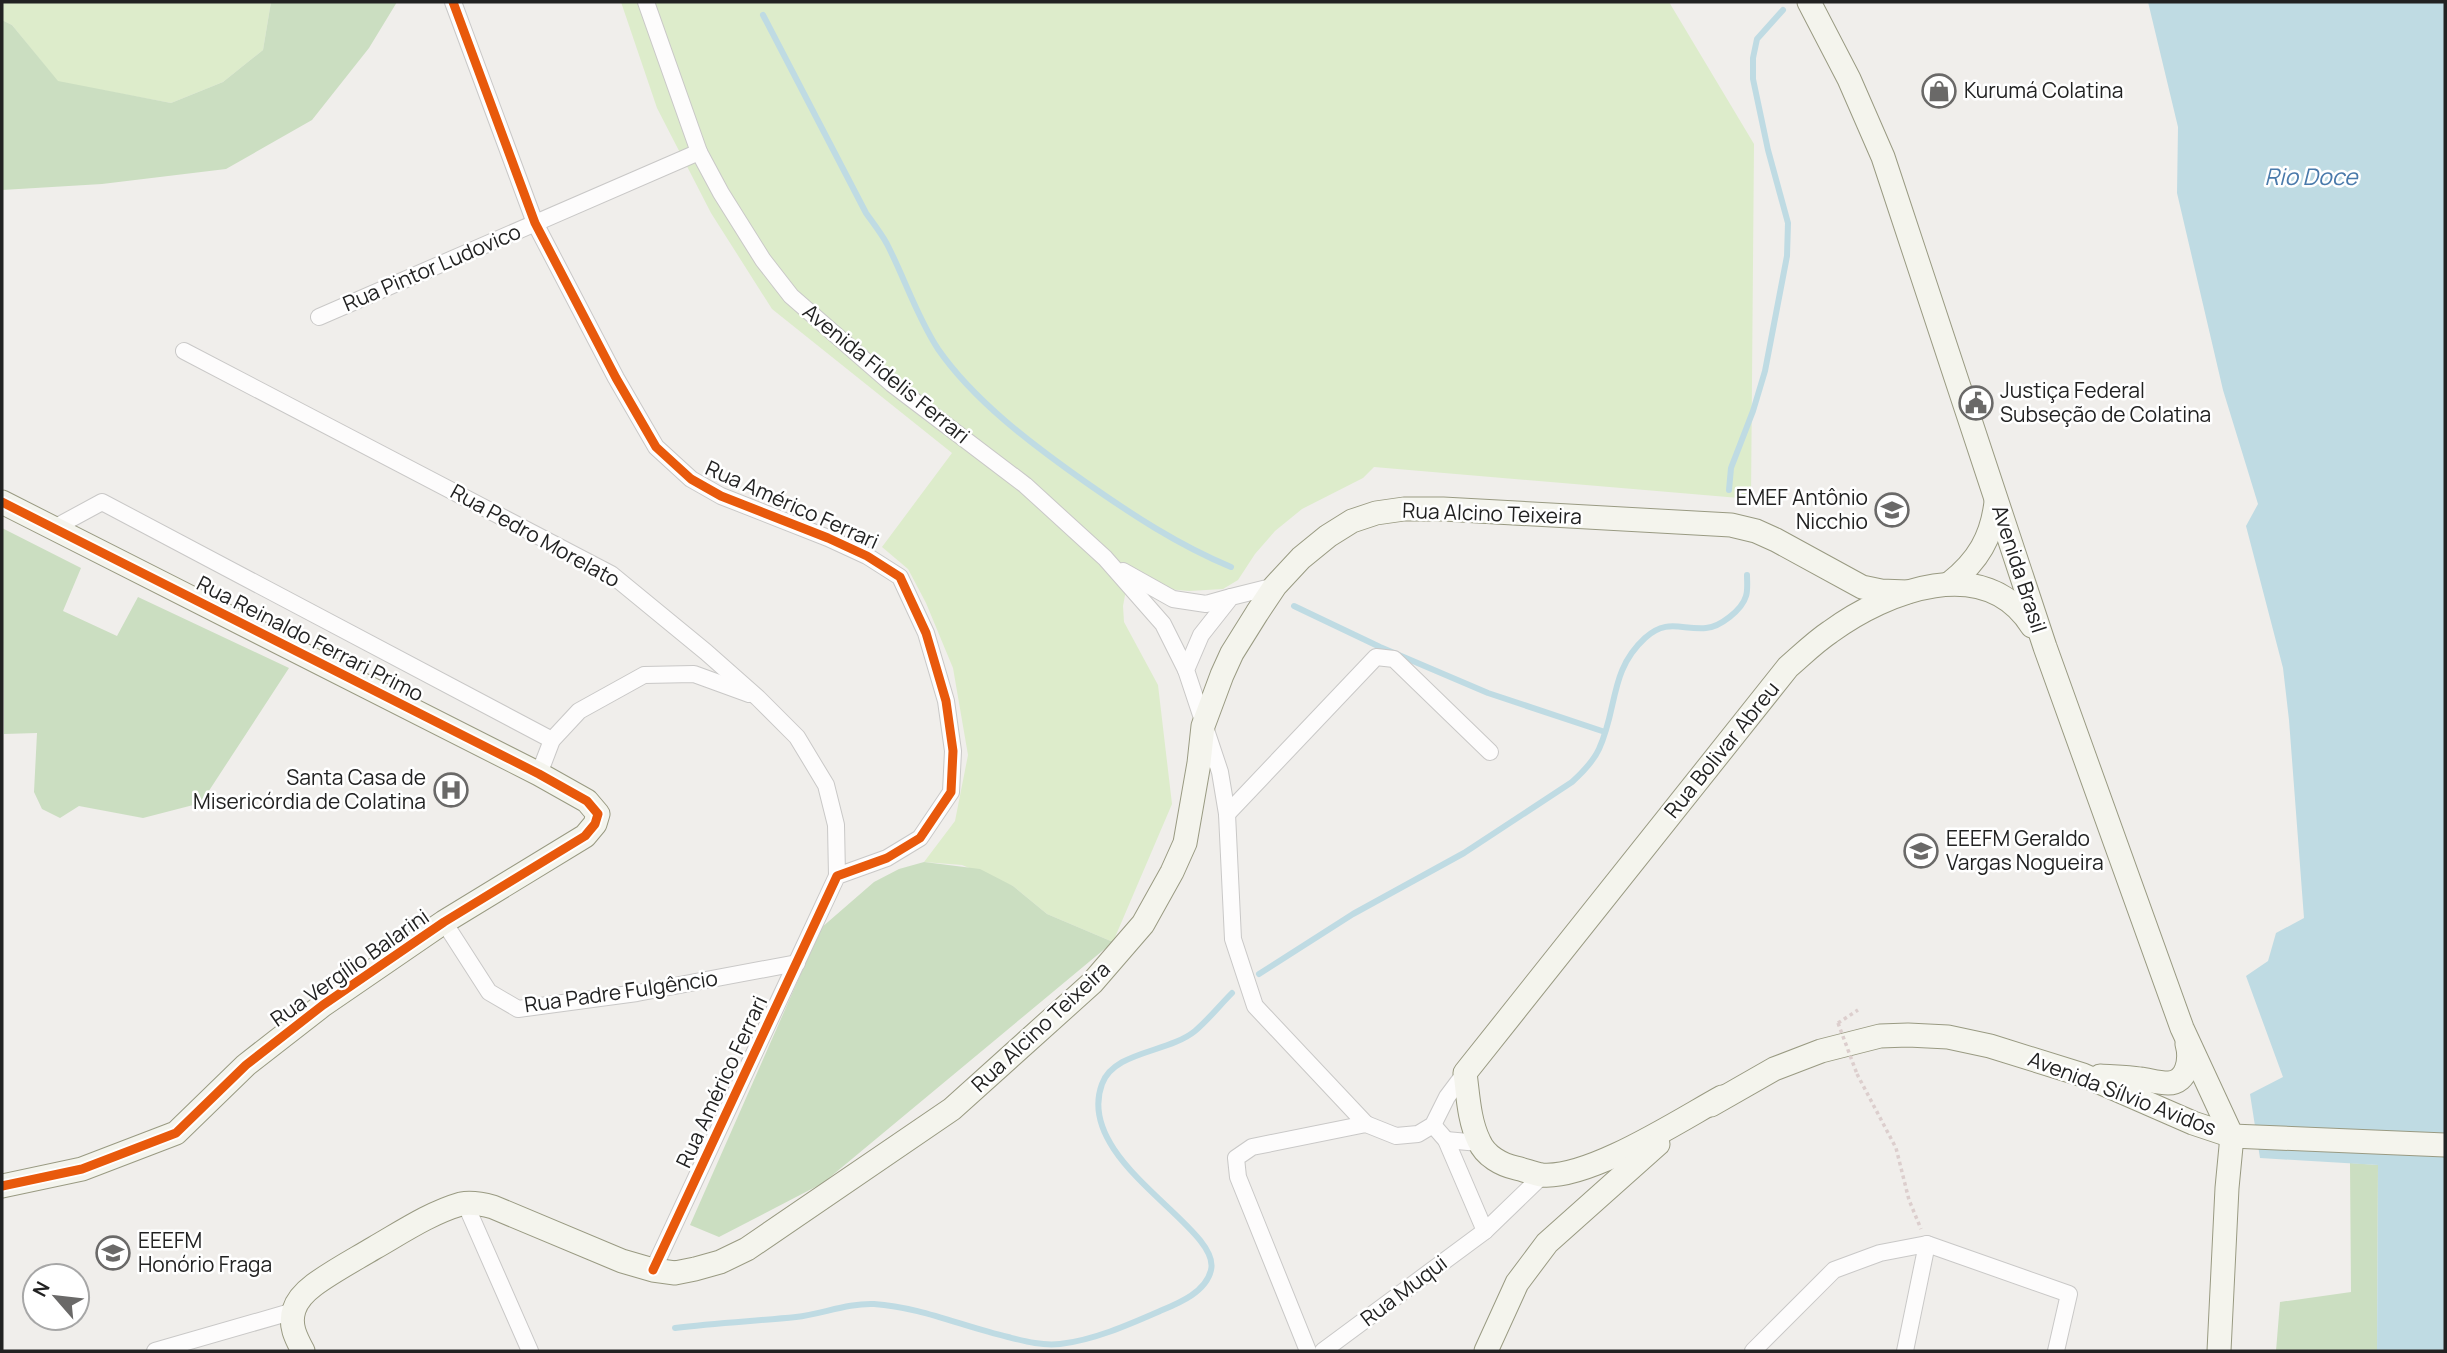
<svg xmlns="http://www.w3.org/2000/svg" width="2447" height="1353" font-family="Manrope,sans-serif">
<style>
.grass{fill:#ddeccb}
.forest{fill:#cbdec1}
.water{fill:#bfdbe3}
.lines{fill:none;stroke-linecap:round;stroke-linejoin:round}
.stream{stroke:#bfdbe3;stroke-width:6}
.street-casing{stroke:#c9c8c7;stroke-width:18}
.secondary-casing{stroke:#999a82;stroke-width:25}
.path{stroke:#dccecd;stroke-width:3.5;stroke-dasharray:3.5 3.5;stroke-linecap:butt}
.street{stroke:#fdfcfc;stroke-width:16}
.secondary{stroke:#f4f4ed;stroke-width:23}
.path-bridge{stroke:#dccecd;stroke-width:3.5;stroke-dasharray:3.5 3.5;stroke-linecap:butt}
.cycleway-casing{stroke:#fff;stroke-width:13}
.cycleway{stroke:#e8590c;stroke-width:9}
.labels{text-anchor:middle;stroke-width:5;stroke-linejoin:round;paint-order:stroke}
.poi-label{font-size:21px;fill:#222;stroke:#fff;text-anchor:start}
.street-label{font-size:21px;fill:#222;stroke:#fff}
.water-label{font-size:23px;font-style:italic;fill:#4a7aab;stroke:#fff}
</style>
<rect width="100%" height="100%" fill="#f0eeeb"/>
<g class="grass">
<polygon points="2,2 271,2 263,50 223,82 171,103 58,82 12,25 2,20"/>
<polygon points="621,2 1669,2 1754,144 1751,499 1374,467 1363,478 1302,509 1275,531 1255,554 1238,580 1223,589 1189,591 1144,587 1126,590 1123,606 1124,622 1158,685 1172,804 1113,942 1047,914 1013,886 962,865 924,862 955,821 968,755 953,668 926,603 908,569 882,547 952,453 772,309 711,213 657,108"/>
</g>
<g class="forest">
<polygon points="271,2 397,2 369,48 312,120 226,169 102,184 2,190 2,20 12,25 58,81 171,103 223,82 263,50"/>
<polygon points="2,528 81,568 63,611 117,636 138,597 289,668 201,803 143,818 79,806 60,818 42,809 34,792 37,733 4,734"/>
<polygon points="924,862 980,869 1013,886 1047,914 1113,942 823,1183 719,1237 690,1225 821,928 874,882 899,869"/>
<polygon points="2350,1163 2378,1165 2377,1351 2276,1351 2280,1302 2351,1292"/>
</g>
<polygon class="water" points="2148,2 2445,2 2445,1351 2377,1351 2378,1165 2260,1158 2250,1094 2283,1077 2246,976 2268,961 2276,933 2304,918 2289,720 2283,668 2246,526 2258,504 2223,390 2177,193 2178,127"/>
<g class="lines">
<g class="stream">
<path d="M763,15L866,213C873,223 881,233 887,244C905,279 917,317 938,349C974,401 1033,445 1084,481C1131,514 1178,545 1231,567"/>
<polyline points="1729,490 1731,468 1753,411 1765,371 1787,256 1788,223 1768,150 1753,79 1753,58 1757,39 1783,10"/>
<polyline points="1294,606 1380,647 1488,693 1605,732"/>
<path d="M1259,974L1353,914L1464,853L1572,782C1583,772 1593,762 1599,749C1618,708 1609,671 1645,638C1667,618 1681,630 1706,628C1720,627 1742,610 1746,596C1748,590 1747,581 1747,575"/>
<path d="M675,1328C716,1323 756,1321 796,1317C822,1314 848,1303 874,1304C920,1307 964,1327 1008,1337C1024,1341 1042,1346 1060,1344C1094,1340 1128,1325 1160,1311C1179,1303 1206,1292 1211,1270C1222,1227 1073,1162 1102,1084C1114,1051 1168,1053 1195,1031C1208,1020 1220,1005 1232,993"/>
</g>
<defs>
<g id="street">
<polyline points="453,2 535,223 616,378 656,447 691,479 721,496 828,538 867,556 900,577 926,633 946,701 953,751 951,792 920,838 887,858 837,876 653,1270"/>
<polyline points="646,2 699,152 721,193 763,260 791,296 892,384 1025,485 1105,558 1163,624 1186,670"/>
<polyline points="319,317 699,152"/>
<polyline points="184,351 611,574 706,652 758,698 797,737 826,785 836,825 837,876"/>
<polyline points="54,528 102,502 552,740"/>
<polyline points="1123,571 1173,599 1206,604 1231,597"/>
<polyline points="1275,586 1231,597 1201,635 1186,670 1220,772 1227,814 1233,939 1255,1006 1366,1124"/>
<polyline points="539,774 552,740 579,711 644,675 694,674 749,694"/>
<polyline points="1227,814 1376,657 1394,659 1490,752"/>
<polyline points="444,922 489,992 518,1009 637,993 797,963"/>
<polyline points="1433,1125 1446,1140 1485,1231"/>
<polyline points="1446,1140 1479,1143"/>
<polyline points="465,1203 530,1351"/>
<polyline points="155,1351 294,1311"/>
<polyline points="1308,1351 1238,1177 1236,1158 1252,1147 1366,1124 1396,1136 1418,1134 1433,1125 1447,1097 1465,1073"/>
<polyline points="1323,1351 1485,1231 1543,1175"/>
<polyline points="1753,1351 1834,1270 1880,1253 1927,1244 2069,1294 2056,1351"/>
<polyline points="1905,1351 1927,1244"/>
</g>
<g id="secondary">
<polyline points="1809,2 1849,79 1883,157 2045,647 2182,1028 2232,1136"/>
<polyline points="2,502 539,774 587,801 598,814 595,824 585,836 444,922 323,1005 246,1065 176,1133 82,1169 2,1186"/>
<path d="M1950,583C1978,561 1992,537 1996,502"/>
<path d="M2100,1076C2113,1077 2126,1077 2140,1079C2149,1080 2158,1083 2168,1083C2188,1083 2191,1058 2187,1044"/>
<path d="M1722,1097C1680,1120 1590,1179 1542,1175C1534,1174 1525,1170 1516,1168C1502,1165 1485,1156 1479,1141C1469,1121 1468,1095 1465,1073L1788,667C1802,655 1815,642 1830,632C1886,591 1985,552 2032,626"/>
<polyline points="1711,1105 1774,1069 1821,1051 1880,1036 1908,1035 1948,1037 1990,1046 2083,1075 2193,1123 2232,1136 2445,1145"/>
<path d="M303,1351C296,1338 289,1325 294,1310C297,1300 306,1291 314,1285C333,1271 354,1260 374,1248C402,1232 430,1213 461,1204C472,1202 482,1204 493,1207L622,1261L653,1270L675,1273L695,1269L720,1262L747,1249L952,1109L1092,983L1143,924L1172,872L1185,843L1199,763L1203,726L1222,675L1232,653L1257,613L1275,586L1301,558L1328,536L1352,521L1376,513L1404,509H1443L1731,525L1756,531L1776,540L1862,587L1881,591L1907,592"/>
<polyline points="1486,1351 1517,1283 1547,1243 1658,1144"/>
<polyline points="2219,1351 2227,1188 2232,1136"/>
</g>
</defs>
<use href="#street" class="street-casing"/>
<use href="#secondary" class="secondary-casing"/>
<g class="path">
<polyline points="1838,1023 1858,1010"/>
<polyline points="1857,1074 1896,1148 1909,1200 1921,1229"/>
</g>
<use href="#street" class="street"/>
<use href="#secondary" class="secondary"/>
<polyline class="path-bridge" points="1838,1023 1857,1074"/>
<defs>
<g id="cycleway">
<polyline points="453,2 535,223 616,378 656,447 691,479 721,496 828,538 867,556 900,577 926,633 946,701 953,751 951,792 920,838 887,858 837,876 653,1270"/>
<polyline points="2,502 539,774 587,801 598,814 595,824 585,836 444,922 323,1005 246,1065 176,1133 82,1169 2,1186"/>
</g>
</defs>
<use href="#cycleway" class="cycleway-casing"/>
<use href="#cycleway" class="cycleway"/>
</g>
<defs>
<symbol id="shop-ring" viewBox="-11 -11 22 22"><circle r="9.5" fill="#fff" stroke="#6a6968" stroke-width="1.5"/><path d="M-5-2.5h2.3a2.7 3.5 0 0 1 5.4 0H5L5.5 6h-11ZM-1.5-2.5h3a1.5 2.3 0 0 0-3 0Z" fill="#6a6968"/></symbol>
<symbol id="civic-ring" viewBox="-11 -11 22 22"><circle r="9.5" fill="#fff" stroke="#6a6968" stroke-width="1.5"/><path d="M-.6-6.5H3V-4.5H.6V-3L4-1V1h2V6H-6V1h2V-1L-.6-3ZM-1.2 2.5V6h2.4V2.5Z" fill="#6a6968"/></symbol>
<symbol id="school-ring" viewBox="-11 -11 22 22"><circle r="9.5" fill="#fff" stroke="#6a6968" stroke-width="1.5"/><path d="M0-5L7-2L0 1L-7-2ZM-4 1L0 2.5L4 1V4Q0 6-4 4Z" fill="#6a6968"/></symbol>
<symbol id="hospital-ring" viewBox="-11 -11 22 22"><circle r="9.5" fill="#fff" stroke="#6a6968" stroke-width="1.5"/><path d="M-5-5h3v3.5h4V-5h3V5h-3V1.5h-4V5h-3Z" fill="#6a6968"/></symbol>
</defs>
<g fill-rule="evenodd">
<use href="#shop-ring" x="1920" y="72" width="38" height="38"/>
<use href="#civic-ring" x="1957" y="384" width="38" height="38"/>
<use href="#school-ring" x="1873" y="491" width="38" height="38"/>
<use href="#hospital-ring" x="432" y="771" width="38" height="38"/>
<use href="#school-ring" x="1902" y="832" width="38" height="38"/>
<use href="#school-ring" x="94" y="1234" width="38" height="38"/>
</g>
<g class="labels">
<g class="poi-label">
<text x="1964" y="98">Kurumá Colatina</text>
<text x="2000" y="398">Justiça Federal<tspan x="2000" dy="24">Subseção de Colatina</tspan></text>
<text x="1868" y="505" text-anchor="end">EMEF Antônio<tspan x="1868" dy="24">Nicchio</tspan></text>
<text x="426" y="785" text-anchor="end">Santa Casa de<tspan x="426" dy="24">Misericórdia de Colatina</tspan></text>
<text x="1946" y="846">EEEFM Geraldo<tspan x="1946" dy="24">Vargas Nogueira</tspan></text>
<text x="138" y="1248">EEEFM<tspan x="138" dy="24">Honório Fraga</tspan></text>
</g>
<g class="street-label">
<text transform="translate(432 268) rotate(-23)" y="7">Rua Pintor Ludovico</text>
<text transform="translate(886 374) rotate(39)" y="7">Avenida Fidelis Ferrari</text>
<text transform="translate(792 505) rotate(24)" y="7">Rua Américo Ferrari</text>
<text transform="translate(1492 514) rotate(2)" y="7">Rua Alcino Teixeira</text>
<text transform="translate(535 536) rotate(29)" y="7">Rua Pedro Morelato</text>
<text transform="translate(2019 569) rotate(72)" y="7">Avenida Brasil</text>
<text transform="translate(310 639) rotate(27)" y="7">Rua Reinaldo Ferrari Primo</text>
<text transform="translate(1722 750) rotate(-51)" y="7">Rua Bolivar Abreu</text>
<text transform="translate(350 968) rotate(-35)" y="7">Rua Vergílio Balarini</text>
<text transform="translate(621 992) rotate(-8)" y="7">Rua Padre Fulgêncio</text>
<text transform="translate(1041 1027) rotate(-43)" y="7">Rua Alcino Teixeira</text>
<text transform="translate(722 1082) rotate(-65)" y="7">Rua Américo Ferrari</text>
<text transform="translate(2122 1094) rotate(21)" y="7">Avenida Sílvio Avidos</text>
<text transform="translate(1404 1291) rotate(-37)" y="7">Rua Muqui</text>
</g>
<g class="water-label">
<text x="2311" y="185">Rio Doce</text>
</g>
</g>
<rect width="2447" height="1353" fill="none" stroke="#222222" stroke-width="7"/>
<g transform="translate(56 1297) rotate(298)"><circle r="33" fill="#ffffff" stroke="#a7a7a7" stroke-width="2"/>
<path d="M0-5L12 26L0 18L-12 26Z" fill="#6a6968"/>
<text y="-10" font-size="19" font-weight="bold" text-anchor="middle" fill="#222222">N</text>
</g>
</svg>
